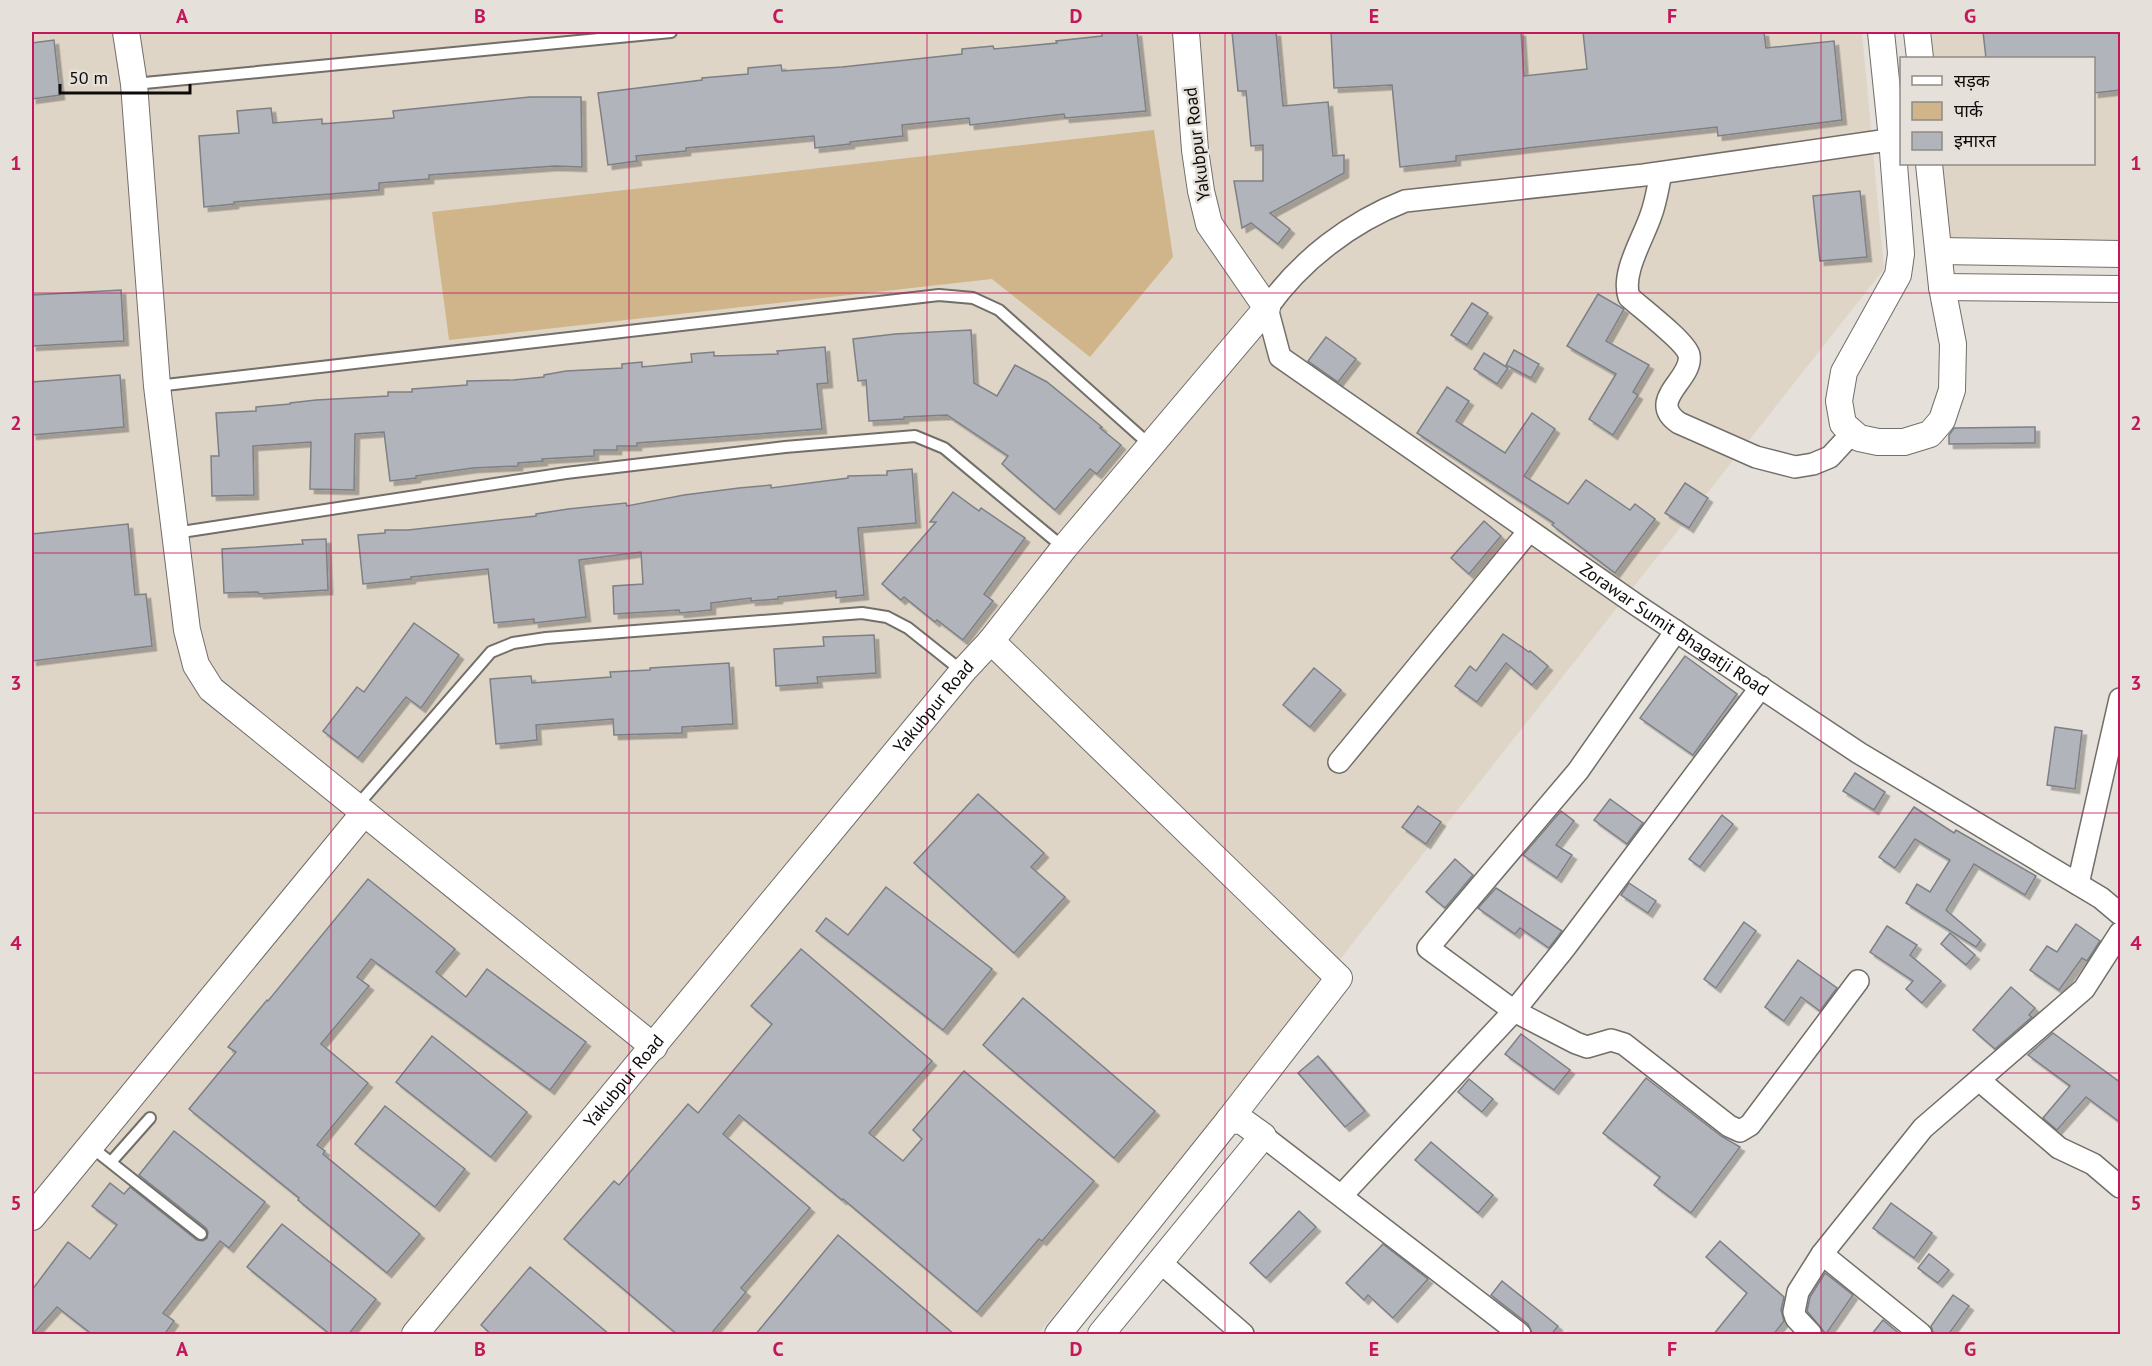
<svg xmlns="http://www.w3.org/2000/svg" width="2152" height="1366" font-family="'PT Sans','Noto Sans Devanagari',sans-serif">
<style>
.built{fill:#ded5c7}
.green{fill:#d0b58a}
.building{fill:#b1b4bb;stroke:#7d8087;stroke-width:1.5;filter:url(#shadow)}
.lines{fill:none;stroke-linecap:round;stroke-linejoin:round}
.service-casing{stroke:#726e68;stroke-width:14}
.minor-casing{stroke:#726e68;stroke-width:24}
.tertiary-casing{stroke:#726e68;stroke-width:28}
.service{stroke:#fff;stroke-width:10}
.minor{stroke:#fff;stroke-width:21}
.tertiary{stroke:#fff;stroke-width:26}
.grid{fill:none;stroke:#c2185b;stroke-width:1.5;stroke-opacity:0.55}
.labels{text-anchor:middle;stroke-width:5;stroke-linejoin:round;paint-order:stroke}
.street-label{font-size:18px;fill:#0d0b09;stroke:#e5e0d9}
.neatline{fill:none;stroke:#c2185b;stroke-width:2}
.grid-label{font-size:20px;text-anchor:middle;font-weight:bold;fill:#c2185b}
</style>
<defs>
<filter id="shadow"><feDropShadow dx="4.5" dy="4.5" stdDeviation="0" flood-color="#0004"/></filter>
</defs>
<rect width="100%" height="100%" fill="#e5e0d9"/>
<g class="built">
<polygon points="32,32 1862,32 1884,269 1192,1147 1038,1334 32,1334"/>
<polygon points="1931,32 2120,32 2120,250 1948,240 1942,164 2094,164 2094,58 1933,58"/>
</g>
<polygon class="green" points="1154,130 1173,257 1090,357 992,279 449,340 432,212"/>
<g class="building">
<polygon points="1118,32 1137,32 1146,111 1065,118 1064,114 970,125 969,118 902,125 903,136 850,142 850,144 815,148 814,136 686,148 686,151 636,156 637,161 608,165 598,93 702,80 702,78 748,74 748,68 781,65 782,71 842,67 962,54 962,49 993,46 994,49 1057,43 1056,41 1102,36 1102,33"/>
<polygon points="1232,32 1276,32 1283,106 1328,102 1333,156 1344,155 1344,173 1270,213 1290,229 1278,244 1251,223 1242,228 1234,181 1263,181 1263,145 1251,146 1246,91 1238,91"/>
<polygon points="1331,32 1521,32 1524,76 1587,69 1583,32 1764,32 1766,48 1834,41 1842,120 1718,136 1717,127 1456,156 1456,161 1400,167 1392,85 1334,88"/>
<polygon points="1983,32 2121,32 2121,90 2094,93 2094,58 1986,58"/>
<polygon points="54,40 60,95 32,99 32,43"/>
<polygon points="530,97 581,97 582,167 555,166 429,175 429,179 379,183 379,190 234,202 234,204 204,207 199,136 239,133 237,111 271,108 273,123 322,119 322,124 394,118 393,111"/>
<polygon points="1860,191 1867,257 1820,261 1813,196"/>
<polygon points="121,290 124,341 32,346 32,295"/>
<polygon points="1598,294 1624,309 1606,341 1649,365 1633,392 1638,395 1613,435 1589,419 1616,374 1567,346"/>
<polygon points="1472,303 1488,313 1467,345 1451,335"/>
<polygon points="971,330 974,383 997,396 1015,365 1047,382 1102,427 1100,428 1121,445 1097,474 1090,469 1055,510 1002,464 1008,456 947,415 904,417 904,419 869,421 866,380 858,381 853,339 895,334"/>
<polygon points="1326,337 1356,359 1338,382 1308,361"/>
<polygon points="825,347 828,383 817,384 822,429 637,443 637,446 617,446 617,450 594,450 594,456 542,459 543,461 518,463 518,466 473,468 416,476 416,478 390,481 384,432 355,434 354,490 310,489 311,442 253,446 254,495 212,496 211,456 219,456 216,413 256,411 256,407 290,404 290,403 316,400 388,396 388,392 412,392 412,389 467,385 467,381 513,380 544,377 544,375 566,371 622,368 622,364 642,362 642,367 692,362 691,354 714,352 714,356 778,354 777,351"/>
<polygon points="1514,350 1539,364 1531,378 1506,365"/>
<polygon points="1484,353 1508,368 1497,384 1474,369"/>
<polygon points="120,375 124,427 32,435 32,382"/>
<polygon points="1447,387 1469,401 1456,421 1505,453 1532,413 1555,429 1524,476 1568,504 1586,480 1630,510 1635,504 1655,519 1615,573 1552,525 1554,523 1417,433"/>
<polygon points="2035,427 2035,443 1949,444 1949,435 1954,428"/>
<polygon points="912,469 916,523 858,528 864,595 836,598 836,591 778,597 778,599 751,601 751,598 711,603 711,610 680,613 679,610 614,614 613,586 643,584 641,552 579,560 586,617 534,623 534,619 494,623 488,569 411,577 411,579 363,584 358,535 385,533 385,530 408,530 536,516 536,514 568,509 626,503 627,506 684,495 739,488 771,485 771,488 848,478 848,476 887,475 887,471"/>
<polygon points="1685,483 1708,498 1689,528 1665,513"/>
<polygon points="953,492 979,511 981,508 1025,538 984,594 993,601 963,640 937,620 935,622 904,597 901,600 882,584 936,522 930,522"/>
<polygon points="1484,521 1501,536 1469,574 1451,558"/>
<polygon points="128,524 135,595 146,594 152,646 32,661 32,534"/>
<polygon points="326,539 328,590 259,594 258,592 224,593 222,549 303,544 302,540"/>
<polygon points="414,623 459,655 421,708 406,697 358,758 323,731 357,687 364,692"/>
<polygon points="1503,634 1529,652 1530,651 1548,666 1532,685 1506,663 1477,702 1455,686 1470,666 1476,671"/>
<polygon points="874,635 876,673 817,677 818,683 776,686 774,649 824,646 823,637"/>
<polygon points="1685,656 1737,694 1693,755 1640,718"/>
<polygon points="729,663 733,724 682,727 682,733 614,735 613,719 536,725 537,740 496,744 490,679 531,676 532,683 611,677 610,672 650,670 650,668"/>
<polygon points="1314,668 1341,690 1310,727 1283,705"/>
<polygon points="2055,727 2082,731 2075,789 2047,785"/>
<polygon points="1855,773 1885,792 1874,810 1843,791"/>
<polygon points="978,794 1044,853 1031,867 1065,897 1014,953 914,863"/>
<polygon points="1610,799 1643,823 1627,844 1594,820"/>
<polygon points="1418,806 1441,822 1426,844 1402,827"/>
<polygon points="1914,807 1954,833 1956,830 2036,876 2025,895 1974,864 1946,910 1981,940 1976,947 1906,903 1917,884 1930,892 1950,860 1915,839 1895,868 1879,857"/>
<polygon points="1561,811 1574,821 1556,845 1572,855 1557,878 1523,855"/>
<polygon points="1722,815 1733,824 1700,867 1689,859"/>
<polygon points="1455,859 1473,875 1445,908 1426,892"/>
<polygon points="368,879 455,949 436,972 466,997 487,969 586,1042 550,1090 371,959 357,977 369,986 321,1044 368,1083 317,1145 325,1151 323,1154 420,1234 387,1273 298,1200 299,1198 189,1109 236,1052 228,1047 267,1000 268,1001"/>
<polygon points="1629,883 1656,901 1648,913 1621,895"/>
<polygon points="886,887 992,969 943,1030 816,931 826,918 848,935"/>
<polygon points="1496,888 1562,931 1549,948 1520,928 1515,934 1478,908"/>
<polygon points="1744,922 1756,931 1716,988 1704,979"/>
<polygon points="2076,924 2100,941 2087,961 2082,958 2059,990 2030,970 2047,946 2057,952"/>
<polygon points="1887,926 1917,945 1910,955 1941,981 1922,1003 1906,989 1913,981 1870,952"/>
<polygon points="1950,933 1975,955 1966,965 1941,944"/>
<polygon points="801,949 932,1061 869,1133 903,1161 922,1139 913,1130 964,1071 1094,1181 1042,1241 1039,1239 977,1312 843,1199 842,1200 739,1115 723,1134 810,1208 741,1288 746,1292 710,1335 678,1335 564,1239 614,1181 619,1185 688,1104 698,1113 772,1024 751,1006"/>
<polygon points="1798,960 1837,988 1820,1011 1801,997 1784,1021 1765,1007"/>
<polygon points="2011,987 2035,1008 2029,1015 2032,1017 1995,1049 1973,1030"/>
<polygon points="1023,998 1155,1111 1114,1158 983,1045"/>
<polygon points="2053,1033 2121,1083 2121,1123 2086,1097 2057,1130 2043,1118 2070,1086 2028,1055"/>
<polygon points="1521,1034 1570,1070 1554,1090 1505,1054"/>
<polygon points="432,1036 527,1112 491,1157 396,1082"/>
<polygon points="1318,1056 1365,1111 1345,1127 1298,1073"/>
<polygon points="1646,1078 1721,1136 1740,1147 1691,1213 1654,1185 1660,1177 1603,1133"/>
<polygon points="1469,1079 1493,1099 1482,1112 1458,1092"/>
<polygon points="385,1106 465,1169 435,1207 355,1144"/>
<polygon points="174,1131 265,1202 229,1248 220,1241 163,1313 174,1321 164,1335 93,1335 57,1307 32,1335 32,1290 68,1242 90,1259 117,1225 92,1206 110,1183 124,1194 130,1187 197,1240 203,1241 207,1238 208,1232 206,1228 139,1175"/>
<polygon points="1431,1142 1493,1195 1478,1213 1415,1160"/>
<polygon points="1891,1203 1932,1233 1914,1258 1873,1228"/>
<polygon points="1299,1211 1316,1227 1266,1278 1250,1263"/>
<polygon points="282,1224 376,1299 348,1335 331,1335 247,1267"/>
<polygon points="838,1235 955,1335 755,1335"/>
<polygon points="1720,1241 1784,1297 1781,1310 1784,1321 1773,1335 1713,1335 1747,1293 1706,1257"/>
<polygon points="1383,1244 1428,1279 1393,1318 1368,1295 1364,1300 1346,1283"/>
<polygon points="1929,1254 1949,1270 1938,1283 1918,1268"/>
<polygon points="530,1267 610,1335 492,1335 481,1325"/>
<polygon points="1825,1273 1853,1295 1826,1334 1807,1311 1810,1297"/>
<polygon points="1502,1281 1558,1326 1551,1335 1533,1335 1528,1324 1491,1295"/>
<polygon points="1953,1295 1969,1306 1948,1335 1934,1335 1931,1326"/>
<polygon points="1883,1320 1901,1335 1871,1335"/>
</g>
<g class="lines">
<defs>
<g id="service">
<polyline points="134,84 671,32"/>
<polyline points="157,386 939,295 973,298 999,310 1150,445"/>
<polyline points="175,533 566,473 785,447 915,436 944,448 1064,548"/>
<polyline points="356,807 491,652 513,643 546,638 862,613 887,617 908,628 962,671"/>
<polyline points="90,1146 201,1234"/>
<polyline points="111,1162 150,1118"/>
</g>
<g id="minor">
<path id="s1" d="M1902,138L1644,175L1405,201C1351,222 1301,260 1267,308L1280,357L1638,606L1859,753L2101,898L2120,914"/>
<path d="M1661,173C1658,187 1656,202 1651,215C1643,239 1621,273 1629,297C1641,308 1686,342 1689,355C1694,379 1645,400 1679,423L1756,457L1795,467L1813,464L1830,457L1853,432"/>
<polyline points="1676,631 1578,771 1428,948 1514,1011 1576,1043 1587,1047 1611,1040 1624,1044 1729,1126 1740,1131 1750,1125 1858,981"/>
<polyline points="1339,762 1529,531"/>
<polyline points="2078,884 2120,699"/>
<polyline points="1979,1080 2059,1148 2093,1164 2120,1187"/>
<polyline points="1263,1136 1520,1334"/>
<polyline points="1342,1195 1514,1011 1564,949 1761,687"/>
<polyline points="1822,1254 1921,1334"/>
<polyline points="1160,1262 1243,1334"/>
<polyline points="1811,1334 1796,1318 1794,1312 1798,1292 1822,1254 1923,1128 2084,989 2120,933"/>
</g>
<g id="tertiary">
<polyline points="126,32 134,84 157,386 187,630 196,665 211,689 654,1047"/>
<polyline points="1881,32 1892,139 1901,254 1898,275 1844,372 1839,401 1843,424 1859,438 1878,442 1904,442 1930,434 1942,420 1952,390 1953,344 1942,287 1929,164"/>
<polyline points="1917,32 1920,58"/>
<polyline points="1939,251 2120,254"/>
<polyline points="1942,287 2120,289"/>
<polyline points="991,641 1339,978 1229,1120"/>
<polyline points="32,1217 364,813"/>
<path id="s2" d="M415,1334L963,671L991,641L1064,548L1267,308L1209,224L1201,191L1195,150L1186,32"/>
<polyline points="1058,1334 1229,1120 1242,1121 1263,1136 1101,1334"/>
</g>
</defs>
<use href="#service" class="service-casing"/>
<use href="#minor" class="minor-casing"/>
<use href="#tertiary" class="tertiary-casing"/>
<use href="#service" class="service"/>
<use href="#minor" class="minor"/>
<use href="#tertiary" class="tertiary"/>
</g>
<path class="grid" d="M331,32V1334M629,32V1334M927,32V1334M1225,32V1334M1523,32V1334M1821,32V1334M32,293H2120M32,553H2120M32,813H2120M32,1073H2120"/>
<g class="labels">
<g class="street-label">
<text transform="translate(1197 144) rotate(-97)" y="6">Yakubpur Road</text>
<text dy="6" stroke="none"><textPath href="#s1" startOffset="1208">Zorawar Sumit Bhagatji Road</textPath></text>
<text dy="6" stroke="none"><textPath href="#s2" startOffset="814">Yakubpur Road</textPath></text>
<text dy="6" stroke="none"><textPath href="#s2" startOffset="328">Yakubpur Road</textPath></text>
</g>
</g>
<rect width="2152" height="1366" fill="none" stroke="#e5e0d9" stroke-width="66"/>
<rect x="1900" y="57" width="195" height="108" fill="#e5e0d9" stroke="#8f8b86" stroke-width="1.5"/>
<rect x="1912" y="76" width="30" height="9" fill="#ffffff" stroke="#8f8b86" stroke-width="1.5"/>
<text x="1954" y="87" font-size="18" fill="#0d0b09">सड़क</text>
<rect x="1912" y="102" width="30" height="18" fill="#d0b58a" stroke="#8f8b86" stroke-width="1.5"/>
<text x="1954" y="117" font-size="18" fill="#0d0b09">पार्क</text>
<rect x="1912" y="132" width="30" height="18" fill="#b1b4bb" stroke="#8f8b86" stroke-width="1.5"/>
<text x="1954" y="147" font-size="18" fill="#0d0b09">इमारत</text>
<path d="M60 84v9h130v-9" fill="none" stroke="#0d0b09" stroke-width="3"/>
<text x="69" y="84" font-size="18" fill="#0d0b09" stroke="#e5e0d9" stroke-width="4.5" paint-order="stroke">50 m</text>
<rect x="33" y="33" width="2086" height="1300" class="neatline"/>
<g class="grid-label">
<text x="182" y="23">A</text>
<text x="480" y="23">B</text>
<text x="778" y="23">C</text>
<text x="1076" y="23">D</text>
<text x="1374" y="23">E</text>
<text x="1672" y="23">F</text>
<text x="1970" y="23">G</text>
<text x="16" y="170">1</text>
<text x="2136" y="170">1</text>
<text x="16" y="430">2</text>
<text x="2136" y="430">2</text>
<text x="16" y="690">3</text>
<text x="2136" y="690">3</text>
<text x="16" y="950">4</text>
<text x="2136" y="950">4</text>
<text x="16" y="1210">5</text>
<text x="2136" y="1210">5</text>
<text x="182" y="1356">A</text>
<text x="480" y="1356">B</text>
<text x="778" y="1356">C</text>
<text x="1076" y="1356">D</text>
<text x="1374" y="1356">E</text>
<text x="1672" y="1356">F</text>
<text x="1970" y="1356">G</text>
</g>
</svg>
